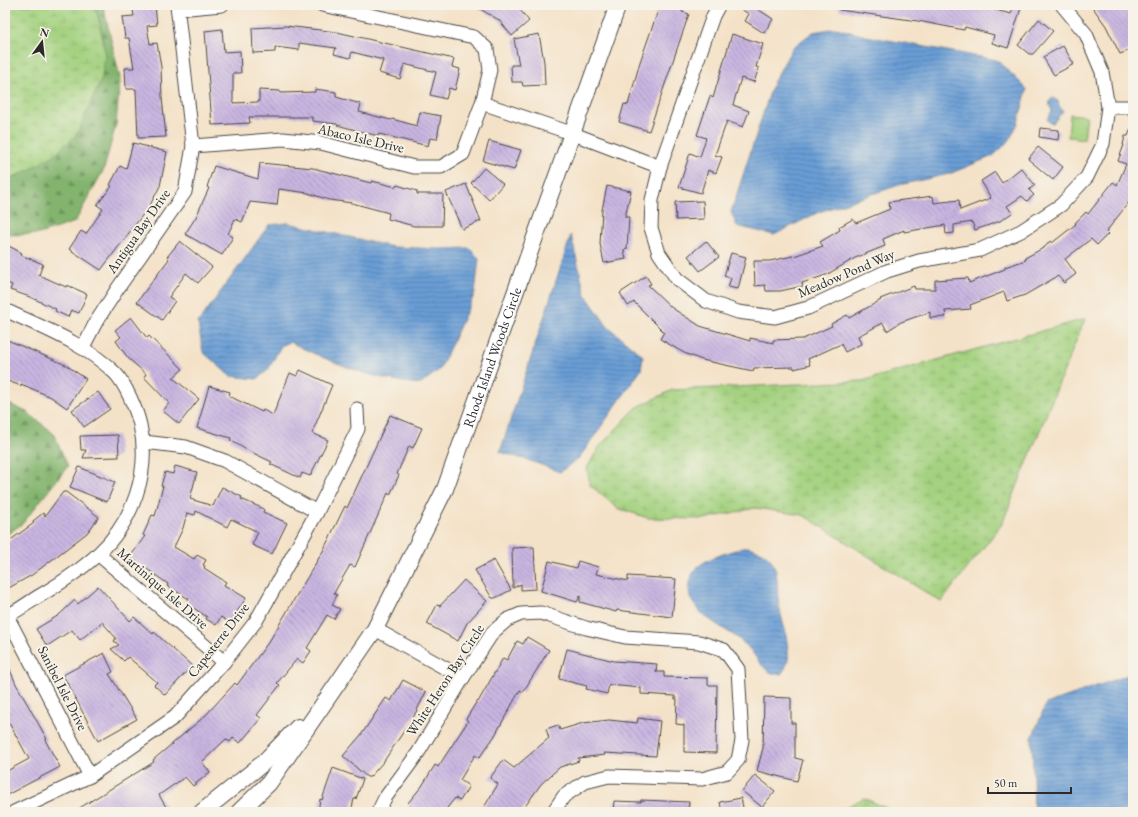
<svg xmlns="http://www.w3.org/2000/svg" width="1138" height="817" font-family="'EB Garamond',serif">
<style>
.forest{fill:url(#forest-firs);stroke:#57704c}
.wetland{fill:url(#wetland-marsh);stroke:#687e56}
.park{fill:url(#park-tufts);stroke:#687e56}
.water{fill:url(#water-rules);stroke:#4a6480}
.building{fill:url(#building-back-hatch)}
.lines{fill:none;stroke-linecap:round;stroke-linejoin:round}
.minor-casing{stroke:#494643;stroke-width:15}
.tertiary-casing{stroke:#494643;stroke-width:18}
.minor{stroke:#fff;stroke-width:13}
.tertiary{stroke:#fff;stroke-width:16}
.labels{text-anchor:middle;stroke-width:4;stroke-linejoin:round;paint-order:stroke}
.street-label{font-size:14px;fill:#2b2b2b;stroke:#f7f3e8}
</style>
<defs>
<pattern id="forest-firs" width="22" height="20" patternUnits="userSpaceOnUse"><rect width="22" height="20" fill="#83b46e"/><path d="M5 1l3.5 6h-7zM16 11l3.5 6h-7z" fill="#6b935b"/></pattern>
<pattern id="wetland-marsh" width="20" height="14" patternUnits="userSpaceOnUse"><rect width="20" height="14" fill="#a4d280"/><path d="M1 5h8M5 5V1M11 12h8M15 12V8" fill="none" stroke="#8db46f"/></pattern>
<pattern id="park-tufts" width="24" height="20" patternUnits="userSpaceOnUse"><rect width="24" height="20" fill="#a4d280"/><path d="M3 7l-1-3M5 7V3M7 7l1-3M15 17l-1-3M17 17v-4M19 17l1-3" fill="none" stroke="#8db46f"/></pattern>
<pattern id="water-rules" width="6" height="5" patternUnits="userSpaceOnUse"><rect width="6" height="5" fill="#699dd5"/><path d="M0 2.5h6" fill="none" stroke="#5780ad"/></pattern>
<pattern id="building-back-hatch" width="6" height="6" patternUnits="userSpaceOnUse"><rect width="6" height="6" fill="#c9b5e1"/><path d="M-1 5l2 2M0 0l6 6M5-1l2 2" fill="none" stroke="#a393b7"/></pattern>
</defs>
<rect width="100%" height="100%" fill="#f7f3e8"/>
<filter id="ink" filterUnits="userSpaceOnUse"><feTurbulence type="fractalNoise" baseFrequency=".025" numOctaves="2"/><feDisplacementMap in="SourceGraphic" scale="8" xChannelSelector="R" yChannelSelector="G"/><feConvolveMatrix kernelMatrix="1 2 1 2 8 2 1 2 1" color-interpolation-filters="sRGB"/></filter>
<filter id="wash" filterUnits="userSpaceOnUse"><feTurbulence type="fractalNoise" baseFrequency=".012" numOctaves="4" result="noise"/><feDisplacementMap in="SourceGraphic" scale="16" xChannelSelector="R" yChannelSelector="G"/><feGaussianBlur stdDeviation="0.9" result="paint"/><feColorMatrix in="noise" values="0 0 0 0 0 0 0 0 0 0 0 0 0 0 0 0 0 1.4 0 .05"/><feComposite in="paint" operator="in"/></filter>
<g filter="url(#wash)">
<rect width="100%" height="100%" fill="#f4e2c8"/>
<g class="forest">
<polygon points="5,5 103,5 120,78 116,124 104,169 75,222 39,234 5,235"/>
<polygon points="5,402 27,412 53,433 68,466 23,523 5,536"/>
</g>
<g class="wetland">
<polygon points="5,5 95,5 100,25 105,53 102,78 76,136 54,155 31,169 5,181"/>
<polygon points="1085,319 1002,524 941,602 803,515 755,508 704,519 648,518 617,508 590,485 587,468 599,447 636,408 672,390 862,381"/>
<polygon points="864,798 895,812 836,812"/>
</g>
<polygon class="park" points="1070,114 1087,116 1084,139 1068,137"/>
<g class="water">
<polygon points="836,28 866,36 997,60 1027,89 1018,123 1009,141 993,156 949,174 899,185 819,212 774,235 737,226 731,212 773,83 793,47 813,32"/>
<path d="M1053,98L1058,101L1059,106L1063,111L1053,123H1050L1047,119L1052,111C1050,106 1047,101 1053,98Z"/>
<path d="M288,223L393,247L440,249L470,248L479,259L475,293L440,369L421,384C374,380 332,363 290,342L281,346L268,370L257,379L230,376L203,352L198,323L269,225Z"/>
<polygon points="571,235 585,294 608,327 643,356 641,370 579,458 560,472 531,461 500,452"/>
<path d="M747,547C756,549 765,552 771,560C780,573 776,590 779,605C782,621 787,635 788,651C789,661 787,667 781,674C764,676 757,656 746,645C729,629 703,621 691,600C687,592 690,579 694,571C702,559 734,550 747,547Z"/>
<polygon points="1133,673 1133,812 1034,812 1032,738 1046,704"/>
</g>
<g id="blocks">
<g class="building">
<polygon points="132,5 155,5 157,25 147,26 150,44 157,43 161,67 162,97 166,137 138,138 136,89 126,89 125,68 134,68 129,38 125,38 122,17 134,16"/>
<polygon points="473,5 516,5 529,21 512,36 499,20"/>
<polygon points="660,5 684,5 682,12 689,14 649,131 619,122 624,104 628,105 640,62"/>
<polygon points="734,5 751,5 773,19 764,33 745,21 749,14"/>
<polygon points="839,5 985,5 984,7 1011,14 1013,6 1021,8 1008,48 992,43 994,35 965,27 964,30 918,21 839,10"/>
<polygon points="1091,5 1133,5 1133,49 1120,54 1106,26"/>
<polygon points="1039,19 1053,31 1033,54 1029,54 1018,45"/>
<polygon points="286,26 337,32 454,59 452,67 460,69 455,90 449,88 446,99 430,95 436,72 404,64 400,79 379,73 383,60 352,52 350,58 334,54 336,48 299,43 299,50 275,47 275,52 253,53 252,28"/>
<polygon points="222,29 224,52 240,51 241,73 233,73 233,103 259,102 259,90 280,91 280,93 315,92 315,89 336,92 336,97 361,104 359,112 391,120 392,119 417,126 420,112 441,116 437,139 430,138 428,146 379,134 378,136 337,125 337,124 312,121 312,117 249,117 250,123 212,125 205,31"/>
<polygon points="539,34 544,62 545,85 523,86 522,82 512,82 511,65 519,65 514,39"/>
<polygon points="732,34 763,44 756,67 759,68 754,82 741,78 733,105 749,111 743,127 727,121 715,155 722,157 716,173 708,170 701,193 679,187 690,153 700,157 706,138 697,135 710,96 713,98"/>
<polygon points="1063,46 1074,64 1054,75 1043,57"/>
<polygon points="1133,124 1133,205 1129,202 1106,232 1108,234 1097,245 1091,239 1065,259 1076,274 1064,283 1058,276 1025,295 1007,301 1004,292 970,305 971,309 945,311 946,317 930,318 930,312 901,322 887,331 883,323 858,336 861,344 845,352 841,344 808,359 810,365 794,369 794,367 754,368 753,371 702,360 684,353 660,339 664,332 634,302 628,306 620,293 646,276 651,284 648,285 672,308 700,326 750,341 750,338 773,343 773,340 803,339 832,326 831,324 847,315 849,318 881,300 880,299 914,286 915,289 935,289 935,280 968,278 969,283 1005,269 1005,267 1026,260 1025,258 1045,247 1050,241 1052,243 1076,224 1075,223 1086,212 1088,214 1113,182 1117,185 1126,164 1118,161 1124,145 1123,145 1125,136 1128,136"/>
<polygon points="1040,128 1059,130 1058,140 1039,137"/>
<polygon points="489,141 521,150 514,170 483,161"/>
<polygon points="133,143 167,152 160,186 150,205 101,270 69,249 81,231 86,234 103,209 97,205 112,186 110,185 120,166 126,169"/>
<polygon points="1038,147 1063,167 1053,180 1028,159"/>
<polygon points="260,163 313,168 371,183 372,181 396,187 397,185 417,191 417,194 443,194 442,226 414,226 388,219 389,213 352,203 329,200 308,193 279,189 277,205 250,202 242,222 235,219 228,234 233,237 222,255 185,234 196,217 209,188 207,187 214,166 258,179"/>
<polygon points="484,168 503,184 489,200 471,183"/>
<polygon points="1021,168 1035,185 1029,190 1034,195 1027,201 1022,196 1007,206 1012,213 1000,221 975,230 972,222 954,225 954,233 946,234 945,225 904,232 904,230 883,239 885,246 855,258 826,275 802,283 803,286 780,291 766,291 765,285 755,286 754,261 770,261 797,255 823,246 820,242 840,230 839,227 853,219 856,223 890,209 889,202 933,196 934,203 959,200 960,210 991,198 981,181 995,172 1002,183"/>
<polygon points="466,184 481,221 462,229 446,192"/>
<polygon points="607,186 631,191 625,217 629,217 627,249 624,250 626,259 604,263 600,244 602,210"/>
<polygon points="703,201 704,219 676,220 675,202"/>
<polygon points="180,241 212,267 198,283 186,273 169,297 175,301 162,320 137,302 169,259 167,257"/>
<polygon points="706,241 719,257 700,271 688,256"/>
<polygon points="5,244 22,253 21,255 43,264 39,275 66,287 67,285 87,294 79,313 71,310 68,317 55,311 56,309 30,297 10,290 12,285 5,282"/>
<polygon points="731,253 746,257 738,289 728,287 731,278 724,276"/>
<polygon points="131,317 147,338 149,336 183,369 173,378 199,399 179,424 163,411 169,403 144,377 146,374 128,358 116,341 121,337 115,330"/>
<polygon points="5,339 66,365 86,379 67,408 51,397 21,384 21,386 5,380"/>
<polygon points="300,370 332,385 312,433 328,440 310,476 302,473 300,478 270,464 272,462 245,449 230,440 231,438 197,428 209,386 230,392 229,396 262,412 263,410 273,415 290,373 297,376"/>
<polygon points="98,392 110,409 84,427 72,410"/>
<polygon points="390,415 422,428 413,448 409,446 397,474 399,475 390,495 388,493 355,567 350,565 334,593 337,595 332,605 340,609 334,619 327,615 307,648 311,651 303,663 297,659 277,683 280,685 257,715 261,718 240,743 233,738 230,742 226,739 202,762 210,772 193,786 185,777 159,795 166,807 157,812 73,812 154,762 153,760 205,716 235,683 237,685 270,640 323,551 345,506 347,508"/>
<polygon points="118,435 119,457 83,458 86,450 81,450 80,436"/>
<polygon points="175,466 197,472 190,499 213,506 222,487 242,497 241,499 264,509 263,512 287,523 272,554 252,545 258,532 231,519 227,527 196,511 195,515 187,513 183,528 174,547 194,559 197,555 206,560 203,565 205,566 204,568 226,582 224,585 246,598 230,623 221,617 216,625 206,619 207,617 186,603 189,599 167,586 168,584 130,557 145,536 143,535 152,515 155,516 163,486 161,486 165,472 173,474"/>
<polygon points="79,467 115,482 107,502 70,487"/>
<polygon points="63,492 66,492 99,517 87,533 32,575 5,590 5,544 34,523 33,521 43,513 45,516"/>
<polygon points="534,547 536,589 521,590 521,584 513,588 512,548"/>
<polygon points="494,560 511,590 495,598 492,598 475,570"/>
<polygon points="549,561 576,568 578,561 598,567 596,574 628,581 628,576 676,579 672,617 617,610 616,612 580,602 580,596 577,602 541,591"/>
<polygon points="464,580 487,601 467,623 458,641 427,624 437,605 440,606"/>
<polygon points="98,586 130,621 134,617 153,634 154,632 192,666 165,695 154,685 157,682 128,657 124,661 111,649 119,645 114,641 116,638 102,622 80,640 72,630 47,646 36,629 59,615 75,600 78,604"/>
<polygon points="527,637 549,650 523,692 520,690 494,737 479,758 475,755 460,780 469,786 460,801 455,798 444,812 405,812 410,805 408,803 422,786 435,765 438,767 468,721 466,719 477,701 478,702 503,658 507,660 517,641 523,644"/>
<polygon points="567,649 614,661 657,664 656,672 664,672 664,677 708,678 708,685 717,685 716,753 684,752 684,725 676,724 677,699 675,699 675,696 641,694 641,688 609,685 607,694 586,689 587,686 559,679"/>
<polygon points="104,653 113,672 109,674 137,719 98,741 63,675"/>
<polygon points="5,658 16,684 47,739 45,740 60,767 5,796 5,772 29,759 9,723 5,725"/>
<polygon points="403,680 426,692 414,716 384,761 370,777 367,777 343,756 361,735 386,698 391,701"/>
<polygon points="764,697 791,698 791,723 795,723 795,758 803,760 797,781 757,771 763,748"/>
<polygon points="638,718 660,721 656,756 604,753 605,755 578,758 579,761 560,767 541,784 521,812 489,812 483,809 498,784 490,778 503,760 514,768 549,738 546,729 558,725 560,730 583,723 609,720 637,723"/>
<polygon points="333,768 363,779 356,799 354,799 351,812 318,812 320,799 322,800"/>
<polygon points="755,775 775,791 762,807 742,791"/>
<polygon points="741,798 744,812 722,812 720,802"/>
<polygon points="641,800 689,802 688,812 613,812 614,801 641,802"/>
</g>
</g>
</g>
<g filter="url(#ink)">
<use href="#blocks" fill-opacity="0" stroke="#494643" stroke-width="1"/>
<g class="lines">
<defs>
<g id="minor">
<polyline points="719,5 713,16 660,167 652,200 651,228 659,253 677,279 706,301 738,312 775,317 808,308 887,271 919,261 980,250 1021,231 1061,205 1087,177 1103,144 1108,107 1102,72 1086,34 1062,5"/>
<polyline points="178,9 222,5"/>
<polyline points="482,103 571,133 660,167"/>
<polyline points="1108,107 1133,107"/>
<polyline points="193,146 283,139 321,143 414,167 441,167 463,154 482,103 490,70 487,49 474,37 322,5"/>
<path d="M5,310C43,328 84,343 115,373C125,383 137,411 140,425C151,471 133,522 98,554C81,570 61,583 41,595C29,602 18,611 5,617"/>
<polyline points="83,347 96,322 118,288 185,192 193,146 177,5"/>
<polyline points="144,442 186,447 225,461 317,512"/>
<polyline points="98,554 224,662"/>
<polyline points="7,616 90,776"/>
<polyline points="375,629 463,678"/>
<polyline points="14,812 90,776 175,717 224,662 256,621 317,512 358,429 357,409"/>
<polyline points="378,812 385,798 418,753 463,678 493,632 507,620 521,614 541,613 586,628 625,637 699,642 724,650 738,669 742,740 738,760 727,772 702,779 609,776 585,782 564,796 553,812"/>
</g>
<g id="tertiary">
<polyline points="202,812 262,764 298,727"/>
<path id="s1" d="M239,812L269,783L375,629L445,489L618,5"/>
</g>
</defs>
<use href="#minor" class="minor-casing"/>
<use href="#tertiary" class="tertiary-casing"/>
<use href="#minor" class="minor"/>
<use href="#tertiary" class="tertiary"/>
</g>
</g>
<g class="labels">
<g class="street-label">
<text transform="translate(361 138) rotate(13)" y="5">Abaco Isle Drive</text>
<text transform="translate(138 231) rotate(-55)" y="5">Antigua Bay Drive</text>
<text transform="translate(846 273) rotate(-23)" y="5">Meadow Pond Way</text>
<text dy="5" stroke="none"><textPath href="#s1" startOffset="525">Rhode Island Woods Circle</textPath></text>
<text transform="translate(163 588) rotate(41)" y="5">Martinique Isle Drive</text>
<text transform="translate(218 640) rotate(-52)" y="5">Capesterre Drive</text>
<text transform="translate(445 680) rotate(-57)" y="5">White Heron Bay Circle</text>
<text transform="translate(63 688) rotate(63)" y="5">Sanibel Isle Drive</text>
</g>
</g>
<rect width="1138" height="817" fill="none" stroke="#f7f3e8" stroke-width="20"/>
<g transform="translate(42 42) rotate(15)" stroke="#f7f3e8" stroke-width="3" paint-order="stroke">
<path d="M0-3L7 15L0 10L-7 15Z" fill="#2b2b2b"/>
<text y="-6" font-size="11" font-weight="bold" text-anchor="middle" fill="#2b2b2b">N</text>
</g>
<path d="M988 787v6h83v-6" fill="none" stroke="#2b2b2b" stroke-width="2"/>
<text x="994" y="787" font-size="12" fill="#2b2b2b" stroke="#f7f3e8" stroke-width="3" paint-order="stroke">50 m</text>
</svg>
